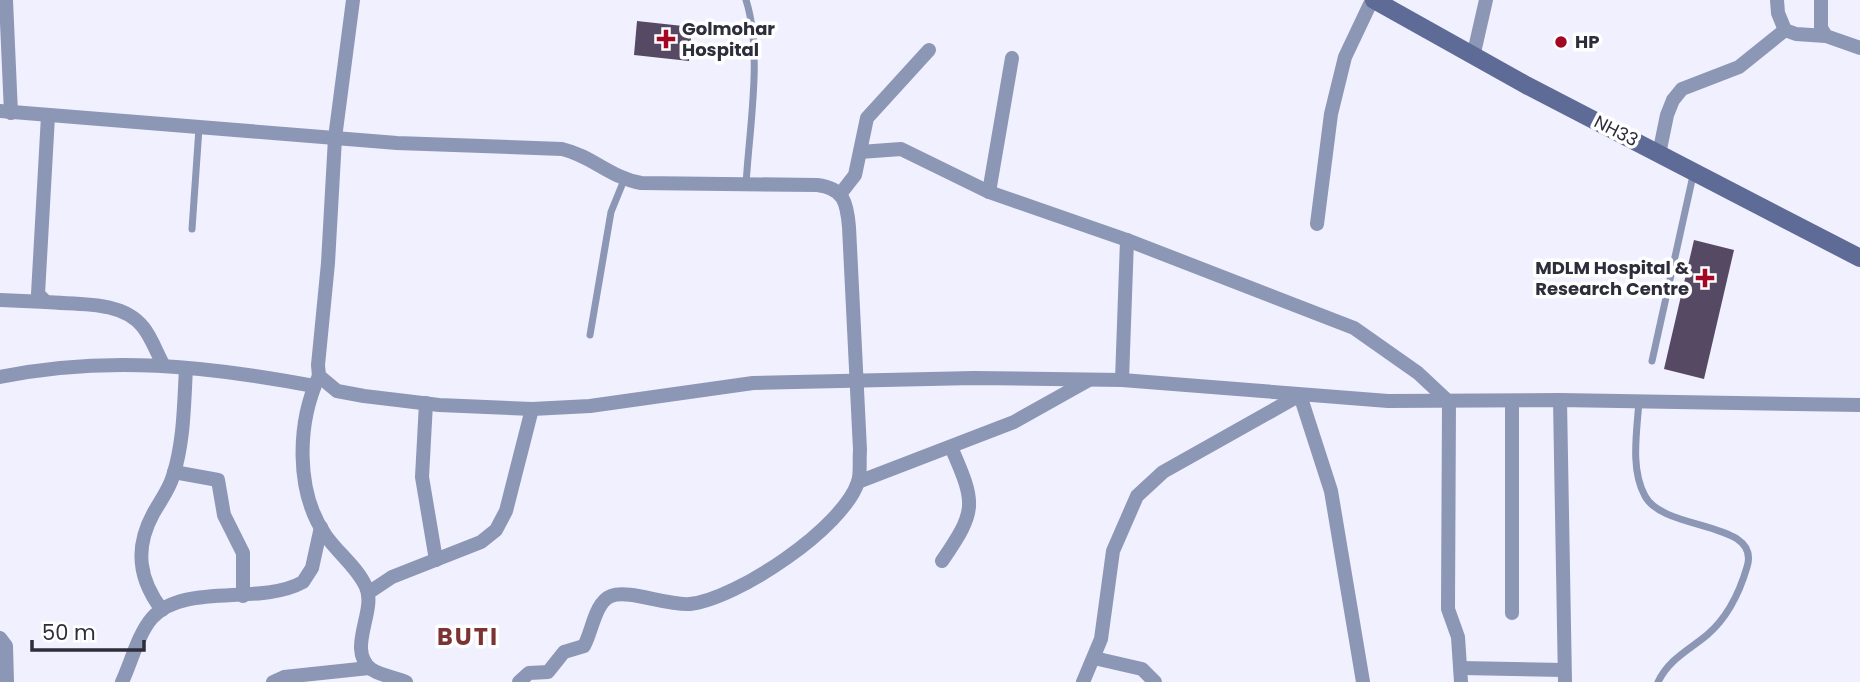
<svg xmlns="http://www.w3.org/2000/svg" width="1860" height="682" font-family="Poppins,sans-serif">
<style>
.building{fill:#564963}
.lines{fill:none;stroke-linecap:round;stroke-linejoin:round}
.service{stroke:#8c97b5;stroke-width:7}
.minor{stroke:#8c97b5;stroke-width:14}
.secondary{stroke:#5d6b96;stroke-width:18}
.poi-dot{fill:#a30723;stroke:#fff;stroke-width:2.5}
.labels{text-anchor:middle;stroke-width:7;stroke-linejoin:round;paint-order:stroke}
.poi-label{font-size:18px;font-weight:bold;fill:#2e2d3a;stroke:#fff;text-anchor:start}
.street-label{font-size:18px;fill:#2e2d3a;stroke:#fff}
.district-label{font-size:24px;font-weight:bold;letter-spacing:2px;fill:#7b3333;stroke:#fff}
</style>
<rect width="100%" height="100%" fill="#f1f0fe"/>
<g class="building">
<polygon points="637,21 692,27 689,61 634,55"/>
<polygon points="1694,240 1734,250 1704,379 1664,369"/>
</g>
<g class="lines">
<g class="service">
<path d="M746,185C749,129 763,53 746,0"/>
<polyline points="192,229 199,128"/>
<polyline points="590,335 611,212 624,180"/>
<polyline points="1652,361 1694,171"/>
<path d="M1639,401C1637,431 1630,469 1645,496C1664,532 1762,520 1747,567C1740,591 1727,618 1707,635C1689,650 1669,659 1658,682"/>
</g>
<g class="minor">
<polyline points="6,0 11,113"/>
<polyline points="353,0 335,138 328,263 318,365 319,376 337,391 364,396 439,405 532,409 590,406 753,383 974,378 1122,380 1388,401 1560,400 1860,405"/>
<polyline points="1777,0 1778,13 1785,30 1796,34 1826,36"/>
<polyline points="1821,0 1821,28 1826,36 1860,48"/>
<polyline points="1473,57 1486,0"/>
<path d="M0,111L397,143L562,149C592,156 611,178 641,183L817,185C844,188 847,203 849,227L860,450C859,460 861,473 858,482C843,528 737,599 690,604C667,606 629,589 611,596C595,602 592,632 584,646L564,652L548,672L529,673L519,682"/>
<path d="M48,116L38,294L46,302C78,305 122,300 143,327C152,338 157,354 164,366"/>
<polyline points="860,152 901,149 989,192 1127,240 1354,328 1418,373 1449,402 1448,609 1458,637 1461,682"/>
<polyline points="1659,154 1667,115 1673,100 1682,89 1739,67 1785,30"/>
<polyline points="989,192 1012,58"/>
<polyline points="841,193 855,175 867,118 929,50"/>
<polyline points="1317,224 1331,114 1345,57 1372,0"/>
<polyline points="0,300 46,302"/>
<path d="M319,376C297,423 295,492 326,536C338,553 358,568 366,587C377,611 346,649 371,669C381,676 395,677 406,682"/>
<path d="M0,377C106,355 208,366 314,386"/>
<polyline points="1122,380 1127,240"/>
<polyline points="1560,400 1565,682"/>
<polyline points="426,403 422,477 436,560"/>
<polyline points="174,472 218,480 224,515 243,553 243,596"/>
<polyline points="858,482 1014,422 1089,380"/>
<path d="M942,561C977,510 976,504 951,447"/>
<polyline points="368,593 392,577 481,542 496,530 506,511 532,409"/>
<path d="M162,610C139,580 134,549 153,514C160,501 169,490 173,476C184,442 184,404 186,368"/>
<polyline points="1512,613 1512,401"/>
<polyline points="0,638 6,646 7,682"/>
<polyline points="1094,658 1142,669 1155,682"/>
<polyline points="1461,668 1564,670"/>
<path d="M122,682C131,663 138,634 152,618C183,582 260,606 303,582L312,568L321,527"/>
<polyline points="273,682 284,677 369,668"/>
<polyline points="1083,682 1101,639 1113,551 1137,496 1163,472 1300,395 1331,491 1363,682"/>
</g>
<polyline class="secondary" points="1374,0 1526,85 1860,258"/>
</g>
<g class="poi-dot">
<path d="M662.5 28.5h7v7h7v7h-7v7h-7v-7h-7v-7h7z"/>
<circle cx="1561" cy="42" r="7"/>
<path d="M1701.5 267.5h7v7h7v7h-7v7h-7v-7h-7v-7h7z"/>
</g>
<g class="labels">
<g class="poi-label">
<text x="682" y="35">Golmohar<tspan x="682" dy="21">Hospital</tspan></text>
<text x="1575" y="48">HP</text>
<text x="1689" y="274" text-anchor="end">MDLM Hospital &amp;<tspan x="1689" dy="21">Research Centre</tspan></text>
</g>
<g class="street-label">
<text transform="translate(1616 131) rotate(27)" y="6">NH33</text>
</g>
<g class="district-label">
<text x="468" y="645">BUTI</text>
</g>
</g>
<path d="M32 640v10h112v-10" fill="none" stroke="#2e2d3a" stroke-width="3.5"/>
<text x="42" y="640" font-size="21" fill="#2e2d3a" stroke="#ffffff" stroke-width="5" paint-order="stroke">50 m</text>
</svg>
